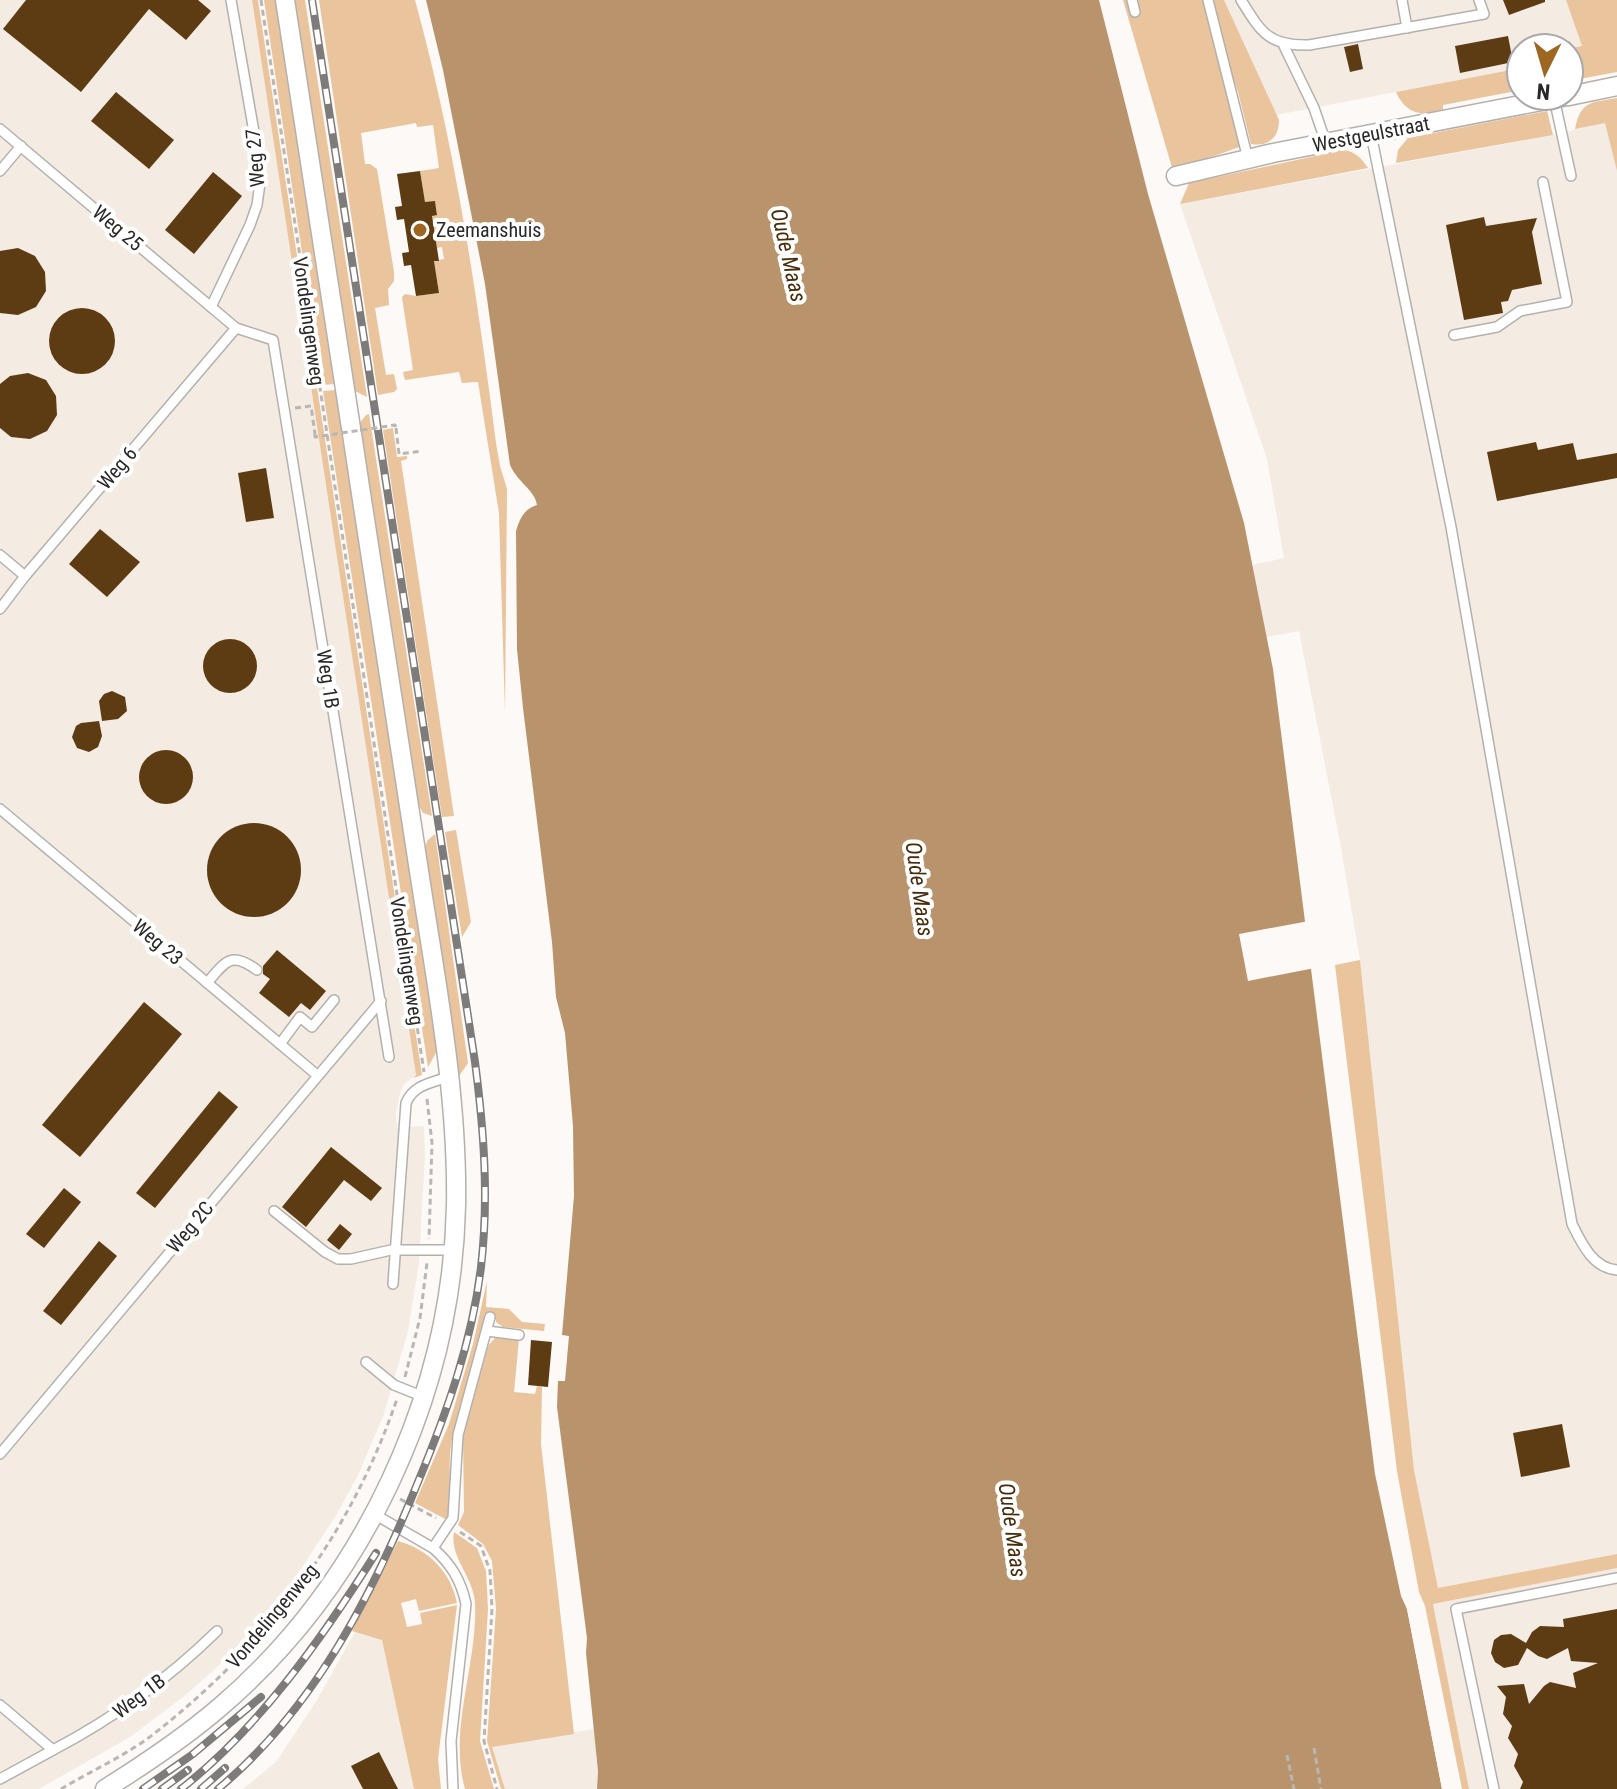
<svg xmlns="http://www.w3.org/2000/svg" width="1617" height="1789" font-family="'Roboto Condensed',sans-serif">
<style>
.built{fill:#f4ebe2}
.green{fill:#e9c49d}
.water{fill:#b9936b}
.pier{fill:#fcf9f6}
.building{fill:#5d3c14}
.lines{fill:none;stroke-linecap:round;stroke-linejoin:round}
.service-casing{stroke:#b4b1ad;stroke-width:12}
.minor-casing{stroke:#b4b1ad;stroke-width:21}
.path{stroke:#b9b6b4;stroke-width:3;stroke-dasharray:6 4;stroke-linecap:butt}
.service{stroke:#fff;stroke-width:9}
.minor{stroke:#fff;stroke-width:18}
.rail-casing{stroke:#7e7c7b;stroke-width:8}
.rail{stroke:#fff;stroke-width:5;stroke-dasharray:15;stroke-linecap:butt}
.path-bridge{stroke:#b9b6b4;stroke-width:3;stroke-dasharray:6 4;stroke-linecap:butt}
.poi-dot{fill:#9d6621;stroke:#fff;stroke-width:3}
.labels{text-anchor:middle;stroke-width:8;stroke-linejoin:round;paint-order:stroke}
.street-label{font-size:20px;fill:#292827;stroke:#fff}
.poi-label{font-size:20px;fill:#292827;stroke:#fff;text-anchor:start}
.water-label{font-size:22px;font-style:italic;fill:#472c0b;stroke:#fff}
</style>
<rect width="100%" height="100%" fill="#fcf9f6"/>
<g class="built">
<polygon points="0,0 252,0 416,1075 404,1084 400,1093 396,1113 397,1128 424,1126 425,1155 419,1263 408,1331 384,1414 358,1475 337,1514 289,1587 247,1637 216,1668 183,1697 130,1737 39,1789 0,1789"/>
<polygon points="1224,0 1566,0 1582,46 1569,59 1569,48 1521,48 1521,68 1276,115"/>
<polygon points="1605,122 1617,171 1617,1554 1438,1589 1414,1470 1360,960 1340,842 1299,631 1186,652 1173,583 1284,558 1267,459 1180,204 1553,135"/>
<polygon points="1617,1568 1617,1789 1469,1789 1433,1604"/>
<polygon points="355,1632 382,1639 414,1789 243,1789 276,1762 317,1700"/>
<polygon points="594,1729 598,1771 597,1789 505,1789 491,1747"/>
</g>
<g class="green">
<polygon points="252,0 258,0 422,1075 413,1078 416,1075"/>
<polygon points="264,0 276,0 335,384 322,385"/>
<polygon points="295,0 305,0 367,397 355,391"/>
<path d="M319,0H415C455,145 477,294 496,443L500,466L507,489L505,712L499,513L478,382L462,383L459,372L405,380L403,372L413,370L402,297L405,294L416,296L439,293L434,261L444,259L442,247L437,248L432,215L437,213L435,202H425L420,171L439,168L433,125L417,127L416,123L361,133L365,164H370L377,169L394,272V281L388,289L389,305L375,308L386,375L394,374L397,389L394,392L378,395Z"/>
<path d="M1123,0H1224L1279,120C1279,138 1268,147 1251,144L1238,92L1220,40L1242,146L1173,171Z"/>
<polygon points="1566,0 1617,0 1617,72 1569,81 1569,59 1573,56 1572,48 1582,46"/>
<path d="M1521,68V90L1443,105V112C1421,116 1406,114 1396,92Z"/>
<path d="M1617,98V171L1605,123L1575,129C1581,100 1591,103 1617,98Z"/>
<polygon points="1547,111 1553,135 1396,163 1398,150 1408,138"/>
<path d="M1343,150C1355,151 1362,159 1368,168L1180,204L1189,183Z"/>
<polygon points="336,390 437,1051 428,1067 323,391"/>
<polygon points="369,414 432,816 423,813 419,806 360,423 366,415"/>
<polygon points="393,428 397,457 407,456 407,459 401,461 454,816 442,817 383,430"/>
<polygon points="456,830 471,922 462,937 445,832"/>
<polygon points="435,834 468,1063 459,1076 425,848 427,841"/>
<polygon points="1360,960 1414,1470 1438,1588 1617,1554 1617,1568 1433,1604 1469,1789 1462,1789 1425,1606 1419,1592 1397,1471 1335,965"/>
<path d="M487,1281L486,1307L509,1309L522,1322L545,1324L544,1331L503,1327L496,1322L495,1314L485,1313C479,1354 462,1393 453,1434C446,1463 453,1492 449,1521L415,1503L449,1424L473,1344Z"/>
<polygon points="495,1338 519,1339 514,1392 535,1394 537,1386 542,1387 541,1444 574,1734 492,1747 505,1789 501,1789 487,1741 496,1609 492,1561 483,1544 458,1525 464,1512 463,1437 488,1346"/>
<path d="M454,1532L477,1548L486,1571L488,1609L480,1741L494,1789H465C448,1729 478,1664 475,1603C474,1578 449,1556 454,1532Z"/>
<path d="M398,1541C428,1549 451,1572 457,1603L419,1611L416,1599L401,1603L407,1627L422,1624L420,1613L457,1605L438,1759L441,1789H414L382,1640L352,1631Z"/>
</g>
<path class="water" d="M426,0H1099L1148,194L1244,523L1273,669L1375,1474L1401,1596L1407,1609L1442,1789H597L598,1771L586,1653L587,1638L557,1407L558,1381H565L569,1336L562,1335L574,1196L573,1126L565,1033L556,997L552,942L523,708L517,649L516,531C520,518 524,509 537,505C535,490 518,483 510,465L485,284L443,70Z"/>
<g class="pier">
<polygon points="1309,921 1315,968 1248,981 1239,934"/>
<polygon points="1394,1563 1398,1563 1411,1608 1446,1789 1442,1789 1407,1609"/>
</g>
<g class="building">
<polygon points="26,0 198,0 211,11 186,40 149,9 81,92 3,29"/>
<polygon points="1503,0 1545,0 1545,2 1509,15"/>
<polygon points="1508,36 1513,62 1460,73 1455,46"/>
<polygon points="1358,44 1363,69 1350,72 1344,47"/>
<polygon points="116,92 174,140 149,169 91,121"/>
<polygon points="420,171 425,202 435,201 437,215 432,216 439,261 434,261 439,293 416,296 411,265 404,266 402,253 409,252 404,219 397,220 395,207 402,206 397,174"/>
<polygon points="213,172 242,196 194,254 165,230"/>
<polygon points="1484,217 1486,226 1537,218 1532,232 1542,284 1512,290 1508,301 1501,302 1503,313 1464,320 1446,225"/>
<polygon points="18,248 35,256 45,272 46,291 36,307 18,315 0,313 0,251"/>
<circle cx="82" cy="341" r="33"/>
<polygon points="28,373 46,380 56,396 57,415 47,431 30,439 11,437 0,428 0,384 10,376"/>
<polygon points="1536,442 1538,450 1573,443 1577,460 1617,453 1617,478 1497,501 1487,452"/>
<polygon points="266,468 274,518 246,522 238,473"/>
<polygon points="100,529 140,562 107,597 69,564"/>
<circle cx="230" cy="666" r="27"/>
<polygon points="112,691 125,697 127,711 118,719 102,721 99,701 104,694"/>
<polygon points="99,721 102,736 98,747 89,752 77,748 72,737 76,726 81,723"/>
<circle cx="166" cy="777" r="27"/>
<circle cx="254" cy="870" r="47"/>
<polygon points="277,950 326,991 310,1010 301,1003 289,1017 259,993 270,979 263,974 263,966"/>
<polygon points="144,1002 182,1034 80,1157 42,1125"/>
<polygon points="219,1091 238,1107 155,1208 136,1193"/>
<polygon points="331,1147 382,1188 371,1201 344,1180 306,1227 282,1207"/>
<polygon points="64,1188 81,1202 44,1248 26,1234"/>
<polygon points="340,1224 352,1234 339,1250 327,1240"/>
<polygon points="99,1241 117,1256 61,1325 43,1311"/>
<polygon points="531,1340 552,1342 548,1387 528,1385"/>
<polygon points="1562,1424 1570,1467 1521,1477 1513,1433"/>
<polygon points="1617,1609 1617,1789 1520,1789 1523,1782 1514,1766 1518,1754 1508,1738 1512,1726 1503,1714 1506,1697 1497,1686 1524,1684 1529,1704 1544,1686 1550,1682 1576,1688 1573,1673 1598,1663 1571,1661 1568,1648 1547,1659 1538,1656 1527,1648 1518,1665 1504,1668 1495,1662 1491,1653 1494,1640 1501,1635 1511,1634 1526,1643 1532,1632 1540,1626 1564,1627 1563,1619"/>
<polygon points="379,1752 398,1789 363,1789 351,1766"/>
</g>
<g class="lines">
<defs>
<g id="service">
<polyline points="1132,0 1135,12"/>
<polyline points="1208,0 1248,159"/>
<path d="M1241,0C1261,32 1268,46 1309,45L1484,14L1479,0"/>
<polyline points="1402,0 1407,28"/>
<polyline points="1284,46 1314,108 1326,143"/>
<polyline points="1554,98 1571,176"/>
<polyline points="0,129 236,328 273,340 389,1057"/>
<path d="M1371,134L1451,527L1572,1224C1582,1244 1593,1268 1617,1270"/>
<polyline points="0,171 21,146"/>
<polyline points="211,307 250,225 257,205 260,183 258,155 231,0"/>
<polyline points="1454,335 1497,327 1520,311 1567,302 1543,182"/>
<polyline points="0,555 25,576"/>
<polyline points="0,609 25,576 236,328"/>
<polyline points="0,809 317,1075"/>
<path d="M207,983C226,961 231,951 257,970"/>
<polyline points="280,1044 300,1017 312,1027 334,1000"/>
<polyline points="274,1211 325,1252 338,1259 351,1259 391,1250 453,1250"/>
<path d="M393,1284L406,1103C413,1085 431,1083 448,1077"/>
<polyline points="487,1331 519,1335"/>
<polyline points="366,1362 394,1385 424,1397"/>
<polyline points="0,1454 381,1001"/>
<polyline points="374,1514 433,1548"/>
<path d="M0,1705L53,1750C114,1718 168,1679 217,1631"/>
<polyline points="0,1779 53,1750"/>
<path d="M453,1789L451,1741L466,1604C461,1580 451,1564 433,1548L453,1518L458,1435L490,1317"/>
<polyline points="1494,1789 1456,1609 1617,1578"/>
</g>
<g id="minor">
<polyline points="285,0 351,428"/>
<polyline points="1569,96 1617,86"/>
<polyline points="1176,176 1273,153 1567,96"/>
<path d="M105,1789C145,1764 184,1738 220,1707C364,1584 452,1394 456,1206C458,1094 436,982 419,871C397,726 374,580 352,434"/>
</g>
</defs>
<use href="#service" class="service-casing"/>
<use href="#minor" class="minor-casing"/>
<g class="path">
<polyline points="261,0 424,1072"/>
<polyline points="295,408 311,406 315,434"/>
<polyline points="396,428 399,454 422,451"/>
<polyline points="427,1099 432,1143 429,1239"/>
<polyline points="405,1377 420,1318 427,1263"/>
<polyline points="400,1499 436,1518"/>
<polyline points="460,1532 481,1546 490,1571 492,1609 484,1741 497,1789"/>
<polyline points="1314,1748 1321,1789"/>
<polyline points="1287,1755 1294,1789"/>
<path d="M61,1789C91,1771 127,1755 155,1733C268,1644 350,1536 397,1399"/>
</g>
<use href="#service" class="service"/>
<use href="#minor" class="minor"/>
<defs>
<g id="rail">
<polyline points="143,1789 193,1754 261,1697"/>
<polyline points="162,1789 188,1770"/>
<path d="M181,1789C261,1726 322,1638 376,1553"/>
<polyline points="201,1789 225,1768"/>
<path d="M218,1789C314,1709 372,1596 418,1482C447,1412 472,1342 481,1267C489,1198 484,1131 475,1062L312,0"/>
</g>
</defs>
<use href="#rail" class="rail-casing"/>
<use href="#rail" class="rail"/>
<polyline class="path-bridge" points="315,434 315,437 395,425 396,428"/>
</g>
<circle class="poi-dot" cx="420" cy="230" r="8"/>
<g class="labels">
<g class="street-label">
<text transform="translate(1371 134) rotate(-11)" y="7">Westgeulstraat</text>
<text transform="translate(255 158) rotate(-95)" y="7">Weg 27</text>
<text transform="translate(118 228) rotate(40)" y="7">Weg 25</text>
<text transform="translate(309 321) rotate(82)" y="7">Vondelingenweg</text>
<text transform="translate(117 468) rotate(-50)" y="7">Weg 6</text>
<text transform="translate(328 679) rotate(81)" y="7">Weg 1B</text>
<text transform="translate(158 942) rotate(40)" y="7">Weg 23</text>
<text transform="translate(407 961) rotate(81)" y="7">Vondelingenweg</text>
<text transform="translate(190 1227) rotate(-50)" y="7">Weg 2C</text>
<text transform="translate(272 1616) rotate(-50)" y="7">Vondelingenweg</text>
<text transform="translate(139 1696) rotate(-37)" y="7">Weg 1B</text>
</g>
<g class="poi-label">
<text x="436" y="237">Zeemanshuis</text>
</g>
<g class="water-label">
<text transform="translate(789 255) rotate(77)" y="8">Oude Maas</text>
<text transform="translate(920 889) rotate(82)" y="8">Oude Maas</text>
<text transform="translate(1013 1530) rotate(82)" y="8">Oude Maas</text>
</g>
</g>
<g transform="translate(1545 72) rotate(185)"><circle r="38" fill="#ffffff" stroke="#a9a9a9" stroke-width="2"/>
<path d="M0-6L14 30L0 20L-14 30Z" fill="#9d6621"/>
<text y="-12" font-size="22" font-weight="bold" text-anchor="middle" fill="#292827">N</text>
</g>
</svg>
